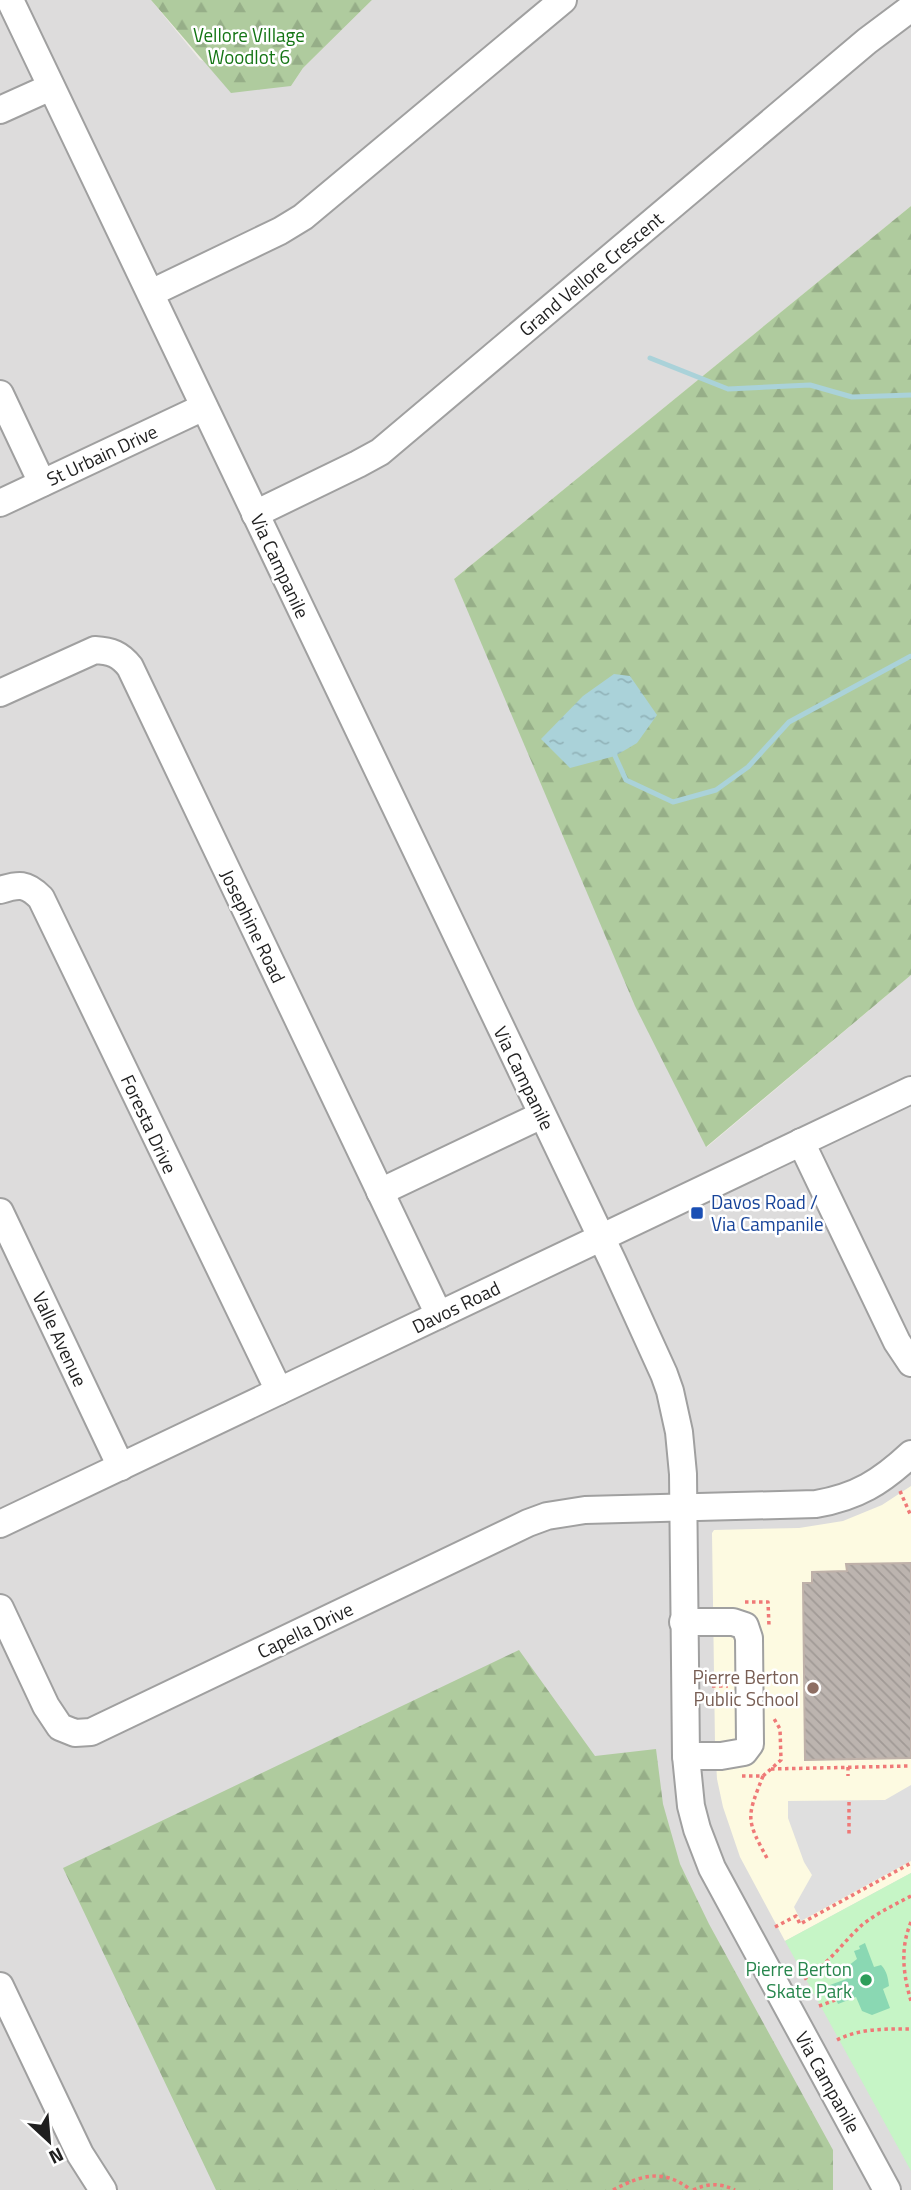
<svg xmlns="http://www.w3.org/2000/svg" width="911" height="2190" font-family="'Titillium Web',sans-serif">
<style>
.residential{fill:#dddcdc}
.education{fill:#fdfae1}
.forest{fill:url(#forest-firs)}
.park{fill:#c6f5c6}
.pitch{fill:#8ad8b3}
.parking{fill:#dfdfdf}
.water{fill:url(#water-ripples)}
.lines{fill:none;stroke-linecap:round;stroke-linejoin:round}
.stream{stroke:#aad2d9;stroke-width:5}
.building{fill:url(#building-back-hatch);stroke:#bfb1a9;stroke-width:2}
.minor-casing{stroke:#a0a0a0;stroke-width:30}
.path{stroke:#ef7977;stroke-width:3.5;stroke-dasharray:3.5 3.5;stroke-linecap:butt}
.minor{stroke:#fff;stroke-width:26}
.transit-dot{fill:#1a4fb4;stroke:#fff;stroke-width:2.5}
.education-dot{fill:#8d6e63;stroke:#fff;stroke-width:2.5}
.leisure-dot{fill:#2e9e5b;stroke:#fff;stroke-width:2.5}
.labels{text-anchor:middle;stroke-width:5;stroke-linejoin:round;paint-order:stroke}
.park-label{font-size:19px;fill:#147514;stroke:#fff}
.street-label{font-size:19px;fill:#1f1f1f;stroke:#fff}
.transit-label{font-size:19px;fill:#164399;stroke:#fff;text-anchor:start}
.education-label{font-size:19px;fill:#785e54;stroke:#fff;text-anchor:end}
.leisure-label{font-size:19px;fill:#27864d;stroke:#fff;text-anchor:end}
</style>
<defs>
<pattern id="forest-firs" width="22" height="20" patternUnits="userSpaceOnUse" patternTransform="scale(1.75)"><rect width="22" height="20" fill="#afcb9e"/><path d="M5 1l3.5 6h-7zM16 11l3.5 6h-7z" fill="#96ae88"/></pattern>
<pattern id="water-ripples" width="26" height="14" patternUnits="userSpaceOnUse" patternTransform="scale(1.75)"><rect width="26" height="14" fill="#aad2d9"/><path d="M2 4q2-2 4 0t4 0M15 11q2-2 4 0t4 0" fill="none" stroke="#92b4ba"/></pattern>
<pattern id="building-back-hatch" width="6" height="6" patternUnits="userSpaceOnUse" patternTransform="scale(1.75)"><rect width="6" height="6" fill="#bcb4af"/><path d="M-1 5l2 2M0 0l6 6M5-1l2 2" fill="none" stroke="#a19a96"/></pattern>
</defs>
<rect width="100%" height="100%" fill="#efebe6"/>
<polygon class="residential" points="0,0 151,0 200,60 291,86 303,68 372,0 911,0 911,206 454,579 707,1147 911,975 911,2190 0,2190"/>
<polygon class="education" points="911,1486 911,1873 785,1941 740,1857 723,1807 717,1779 715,1744 712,1533 714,1530 799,1528 843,1521 882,1505"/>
<g class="forest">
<polygon points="151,0 372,0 303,68 291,86 231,93"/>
<polygon points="911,206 911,975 706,1147 635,1006 454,579"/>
<polygon points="519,1650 595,1756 656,1749 663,1804 680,1864 709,1924 833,2150 833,2190 216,2190 63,1868"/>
</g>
<polygon class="park" points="911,1873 911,2171 785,1941"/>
<path class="pitch" d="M865,1943L874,1967L881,1965C887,1971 888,1978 889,1986L883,1989L890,2008L872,2015L862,2011L856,1997L838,2004L830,1985L849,1978L848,1966L857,1959L854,1951L860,1949L859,1946Z"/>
<polygon class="parking" points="911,1785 911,1861 801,1921 794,1907 812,1875 804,1862 788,1818 788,1801 885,1800"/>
<polygon class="water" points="614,674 630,676 657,715 637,743 615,756 570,768 541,739 583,696"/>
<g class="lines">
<g class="stream">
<polyline points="650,358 728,389 810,385 852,397 911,395"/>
<polyline points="615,756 626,780 673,802 716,790 748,767 789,722 911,656"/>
</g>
</g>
<polygon class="building" points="911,1563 911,1758 805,1760 803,1583 812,1583 812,1572 847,1571 846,1564"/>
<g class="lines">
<defs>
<g id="minor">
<polyline points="10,0 613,1262 664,1374 670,1391 679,1432 683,1474 686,1756 691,1806 697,1829 712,1868 887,2190"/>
<polyline points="0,110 51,87"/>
<polyline points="151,293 280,231 303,217 563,0"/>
<polyline points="0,394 42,483"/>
<polyline points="0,503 204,407"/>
<polyline points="255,514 358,464 380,452 867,41 911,8"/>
<path d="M0,693L95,650C111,651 120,654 130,667L439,1315"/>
<path d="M0,890C19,884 26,883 41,898L279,1391"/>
<polyline points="801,1142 897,1342 911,1363"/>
<polyline points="380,1192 542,1115"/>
<polyline points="0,1212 121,1467"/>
<polyline points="0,1524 911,1090"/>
<path d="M0,1608L46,1706L60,1727L75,1733L91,1732L528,1523L547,1516L585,1510L816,1504C857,1497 881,1482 911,1454"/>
<polyline points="683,1622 733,1622 745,1626 749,1638 750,1744 744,1752 721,1756 686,1756"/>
<polyline points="0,1986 80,2154 103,2190"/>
</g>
</defs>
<use href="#minor" class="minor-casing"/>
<g class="path">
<polyline points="900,1491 911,1516"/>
<polyline points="745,1602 768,1602 769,1626"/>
<polyline points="712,1686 728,1686"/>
<polyline points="848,1767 848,1776"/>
<polyline points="771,1769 909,1766"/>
<polyline points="742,1776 763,1776 781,1760 780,1729 773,1717"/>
<path d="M763,1776C746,1819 746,1819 768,1860"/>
<polyline points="849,1802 849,1835"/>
<path d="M911,1922C900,1948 903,1974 911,2001"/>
<polyline points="775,1927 796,1916 800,1924 911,1863"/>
<path d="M804,1979C827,1966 843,1942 862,1925C877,1913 894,1905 911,1896"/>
<polyline points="819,2006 835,2000"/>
<path d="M837,2040C860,2028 886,2029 911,2029"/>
<path d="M613,2190C642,2175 663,2168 691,2190"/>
<path d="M693,2190C708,2183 720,2183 735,2190"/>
</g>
<use href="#minor" class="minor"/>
</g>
<rect class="transit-dot" x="690" y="1206" width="14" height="14" rx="3.5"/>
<circle class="education-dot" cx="813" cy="1688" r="7"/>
<circle class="leisure-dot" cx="866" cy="1980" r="7"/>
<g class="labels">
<g class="park-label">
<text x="249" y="42">Vellore Village<tspan x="249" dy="22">Woodlot 6</tspan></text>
</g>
<g class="street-label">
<text transform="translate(591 274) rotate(-40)" y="7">Grand Vellore Crescent</text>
<text transform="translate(102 455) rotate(-25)" y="7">St Urbain Drive</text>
<text transform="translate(280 566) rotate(65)" y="7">Via Campanile</text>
<text transform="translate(253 926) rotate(64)" y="7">Josephine Road</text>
<text transform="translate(524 1078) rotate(64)" y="7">Via Campanile</text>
<text transform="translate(149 1124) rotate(65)" y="7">Foresta Drive</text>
<text transform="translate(456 1307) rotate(-26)" y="7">Davos Road</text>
<text transform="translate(60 1339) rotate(65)" y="7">Valle Avenue</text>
<text transform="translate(305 1630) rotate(-26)" y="7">Capella Drive</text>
<text transform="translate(828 2082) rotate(61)" y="7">Via Campanile</text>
</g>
<g class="transit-label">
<text x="711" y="1209">Davos Road /<tspan x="711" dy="22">Via Campanile</tspan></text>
</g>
<g class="education-label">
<text x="799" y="1684">Pierre Berton<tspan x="799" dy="22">Public School</tspan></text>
</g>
<g class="leisure-label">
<text x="852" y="1976">Pierre Berton<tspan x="852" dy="22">Skate Park</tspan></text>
</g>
</g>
<g transform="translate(49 2141) rotate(154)" stroke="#ffffff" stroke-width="5" paint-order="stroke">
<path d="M0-5L12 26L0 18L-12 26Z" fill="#1f1f1f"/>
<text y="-10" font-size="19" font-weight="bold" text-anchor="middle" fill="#1f1f1f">N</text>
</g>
</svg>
